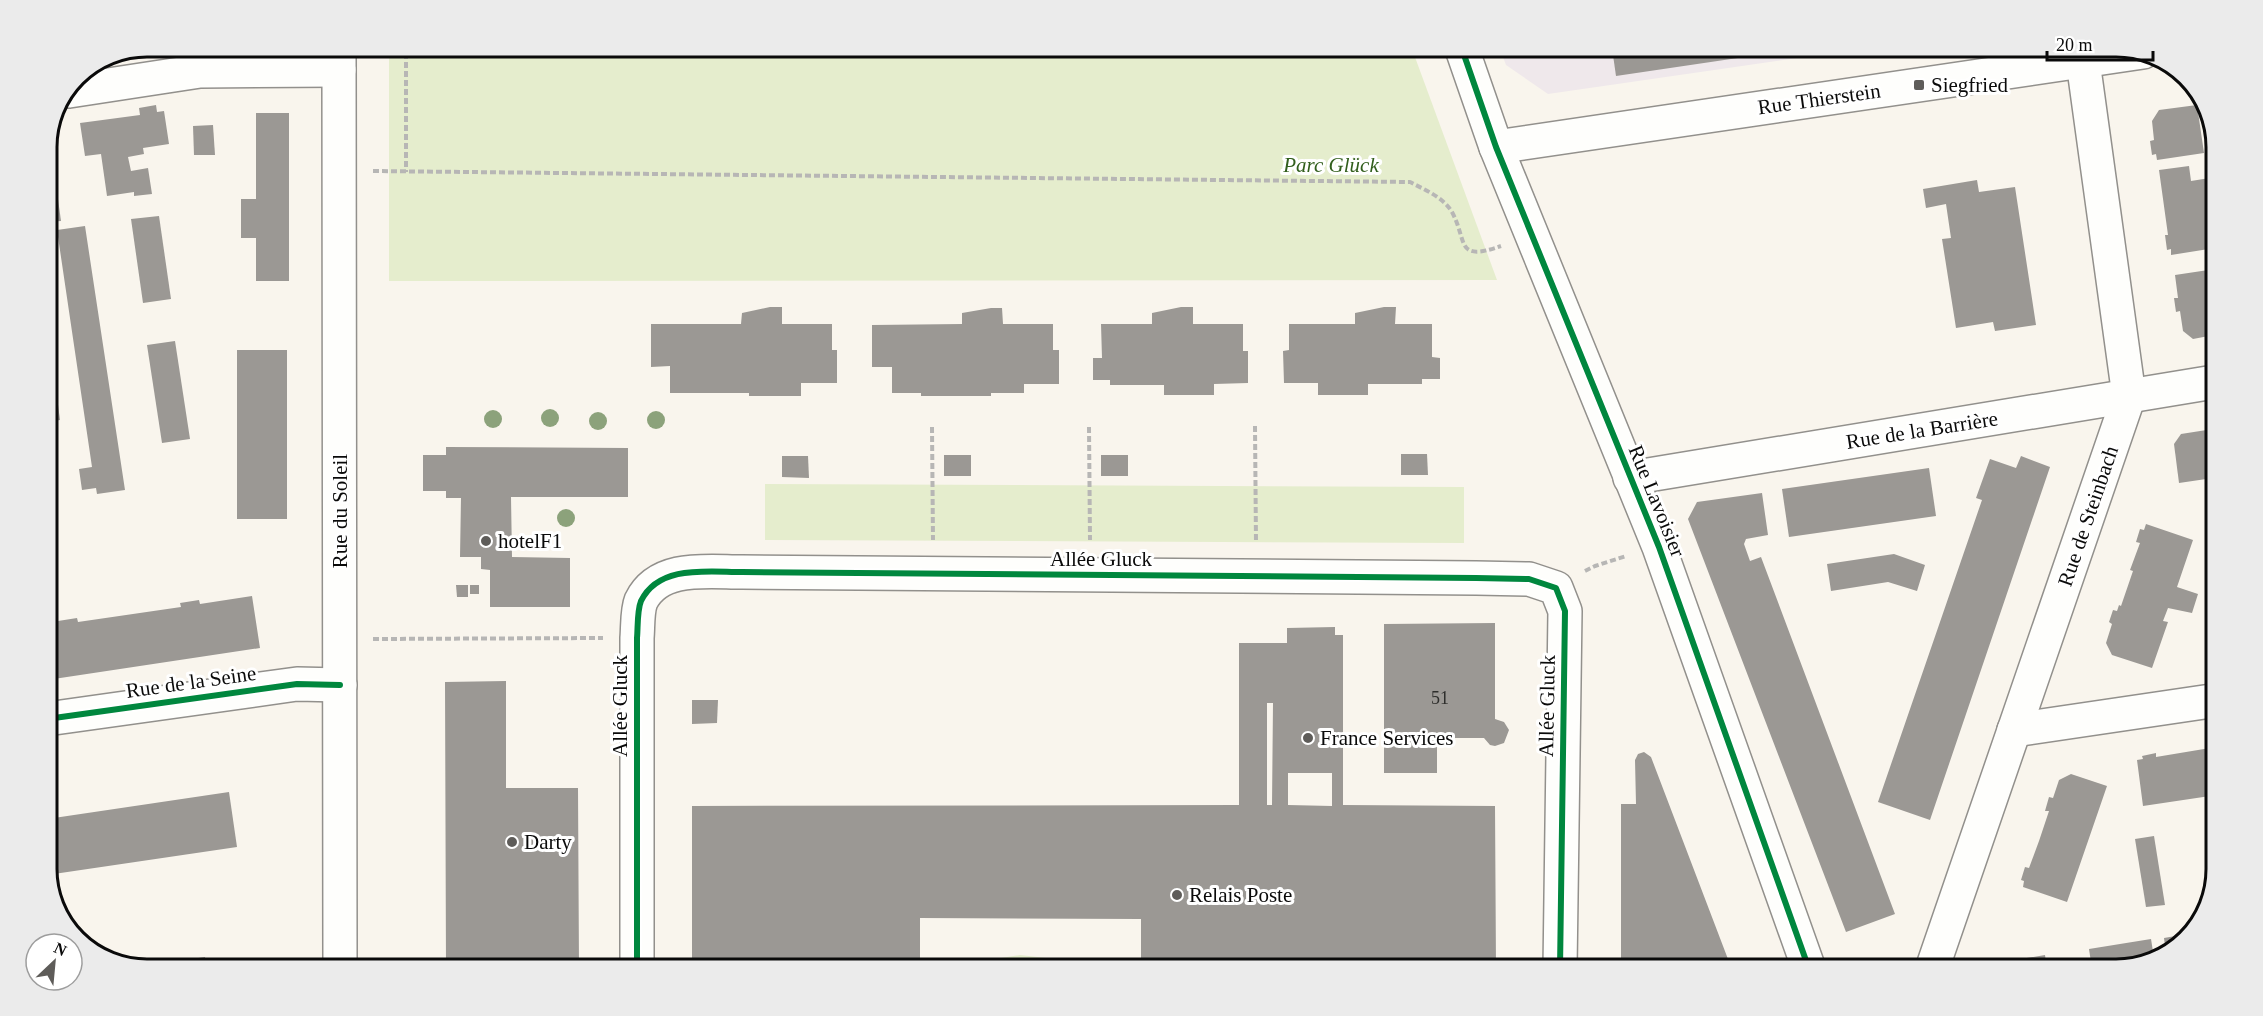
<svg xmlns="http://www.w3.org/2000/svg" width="2263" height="1016" font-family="'Times New Roman',serif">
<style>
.industrial{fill:#efe8eb}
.green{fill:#e5edcd}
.building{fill:#9b9894;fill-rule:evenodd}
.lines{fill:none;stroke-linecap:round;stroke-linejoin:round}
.minor-casing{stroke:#92908c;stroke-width:36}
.path{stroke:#b7b6b5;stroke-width:4;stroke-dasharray:6 3;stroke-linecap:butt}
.minor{stroke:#fefefc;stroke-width:33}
.cycleway-casing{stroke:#fff;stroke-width:10}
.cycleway{stroke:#00873e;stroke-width:6}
.tree{fill:#8ca27b}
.poi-dot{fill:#5e5c59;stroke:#fff;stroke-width:2}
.labels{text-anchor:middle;stroke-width:6;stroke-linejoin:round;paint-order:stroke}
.number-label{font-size:18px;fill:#2e2e2c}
.poi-label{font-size:21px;fill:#0a0a0a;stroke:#fff;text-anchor:start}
.street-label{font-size:21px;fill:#0a0a0a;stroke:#fff}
.park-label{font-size:21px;font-style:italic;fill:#325f1d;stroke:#fff}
.rim{fill:none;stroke:#0a0a0a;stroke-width:3}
</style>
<rect width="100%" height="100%" fill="#f9f5ed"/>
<polygon class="industrial" points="1874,47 1548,94 1506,65 1500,49"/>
<g class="green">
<polygon points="1412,49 1497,280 389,281 389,53"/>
<polygon points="765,484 1464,487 1464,543 765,540"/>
<polygon points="1020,955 1046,958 1066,969 976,969 995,959"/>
</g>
<g class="building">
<polygon points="1612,48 1798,48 1798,49 1616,76"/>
<polygon points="156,105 157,112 164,111 169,144 143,148 144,154 128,157 131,171 148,168 152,194 134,196 134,192 107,196 101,154 85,156 80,123 140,115 139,108"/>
<polygon points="2197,105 2204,153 2157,160 2156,154 2152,155 2150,141 2154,140 2152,121 2159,110"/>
<polygon points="256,113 289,113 289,281 256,281 256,238 241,238 241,199 256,199"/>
<polygon points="213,125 215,155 194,155 193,126"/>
<polygon points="2216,158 2216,175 2209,176 2207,159"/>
<polygon points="2189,166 2191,181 2216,177 2216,199 2211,199 2215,232 2215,248 2171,255 2171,249 2167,250 2165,235 2168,235 2159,170"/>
<polygon points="1977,180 1979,192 2015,187 2036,325 1995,331 1993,322 1956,328 1942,239 1951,238 1946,204 1926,208 1923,189"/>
<polygon points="57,192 61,221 47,222 47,193"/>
<polygon points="159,216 171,299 143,303 131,219"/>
<polygon points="85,226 125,490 97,494 96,488 82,490 79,469 92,467 57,230"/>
<polygon points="2215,269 2214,335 2193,339 2183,331 2180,311 2176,312 2174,298 2178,298 2175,275"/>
<polygon points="770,307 782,307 782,324 832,324 832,350 837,350 837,383 801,383 801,396 749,396 749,393 670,393 670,366 651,367 651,324 741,324 742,313"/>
<polygon points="1181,307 1193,307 1193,324 1243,324 1243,351 1248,351 1248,383 1214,384 1214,395 1164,395 1164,385 1110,385 1110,380 1093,380 1093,358 1102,358 1101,324 1152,324 1152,313"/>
<polygon points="1384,307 1396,307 1395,324 1432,324 1432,357 1440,358 1440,379 1422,379 1422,384 1368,384 1368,395 1318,395 1318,383 1284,383 1283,351 1289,350 1289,324 1355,324 1355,313"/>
<polygon points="991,308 1002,308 1003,324 1053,324 1053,350 1059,350 1059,384 1024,384 1024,393 991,393 991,396 921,396 921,393 892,393 892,367 872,367 872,325 962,324 962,313"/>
<polygon points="175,341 190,439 162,443 147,345"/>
<rect x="237" y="350" width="50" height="169"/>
<polygon points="57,397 60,420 47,422 47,398"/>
<polygon points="2213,429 2213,478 2179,483 2174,444 2181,434"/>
<polygon points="446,447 628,448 628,497 511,497 512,557 570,558 570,607 490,607 490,570 481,569 481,557 460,557 461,498 446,498 446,491 423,491 423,455 446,455"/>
<polygon points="1401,454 1427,454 1428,475 1401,475"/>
<rect x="944" y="455" width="27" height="21"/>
<rect x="1101" y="455" width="27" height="21"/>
<polygon points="782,456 808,456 809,478 782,477"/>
<polygon points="2021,456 2050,467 1930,820 1878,802 1982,500 1976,498 1990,459 2016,468"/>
<polygon points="1929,468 1936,516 1789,537 1782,489"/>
<polygon points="1762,493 1768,535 1746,539 1744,544 1750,561 1761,557 1895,914 1846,932 1688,519 1697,502"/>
<polygon points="2146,524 2193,540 2177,587 2198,594 2192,613 2168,608 2163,621 2168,622 2152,668 2112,655 2106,643 2112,624 2109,622 2113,610 2117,611 2119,605 2121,606 2133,571 2130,570 2140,543 2136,542 2140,529 2144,530"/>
<polygon points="1894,554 1925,565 1917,591 1888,582 1831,591 1827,564"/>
<polygon points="456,585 468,585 468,597 457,597"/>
<rect x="470" y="585" width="9" height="9"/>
<polygon points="252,596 260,648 47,680 47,627 58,626 58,621 77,618 78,622 181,607 180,603 199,600 200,604"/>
<polygon points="1495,623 1495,719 1504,722 1509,730 1504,743 1495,746 1490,745 1484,738 1437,738 1437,773 1384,773 1384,624"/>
<path d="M1335,627V635H1343V805L1495,806L1496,969H1141V919L920,918V969H692V806L1239,805V643H1287V628ZM1267,703H1273L1272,805H1267ZM1288,773H1332V806L1288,805Z"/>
<polygon points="506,681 506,788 578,788 579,969 446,969 445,682"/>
<polygon points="692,700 718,700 717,723 692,724"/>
<polygon points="2210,748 2210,796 2143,806 2137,760 2143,759 2142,756 2156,753 2156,757"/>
<polygon points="1644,752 1651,757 1731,967 1729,969 1654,968 1654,969 1621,969 1621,804 1636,804 1635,760 1638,754"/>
<polygon points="2071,774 2107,786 2067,902 2023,887 2024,881 2021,880 2025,867 2029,868 2039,841 2049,811 2045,811 2049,797 2053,798 2059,780"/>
<polygon points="229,792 237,847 47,875 47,819"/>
<polygon points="2154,836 2165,905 2146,907 2135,839"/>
<polygon points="2187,934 2172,952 2166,954 2164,938"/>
<polygon points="2151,939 2154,958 2116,969 2092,969 2089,949"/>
<polygon points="2045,955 2047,969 1998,969 1997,963"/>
<polygon points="205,957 207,969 150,969 150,965"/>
</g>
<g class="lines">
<defs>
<g id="minor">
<polyline points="1462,49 1496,147 1659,547 1809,969"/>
<polyline points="339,53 340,969"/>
<polyline points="69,91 200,71 339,70"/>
<polyline points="1496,147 2143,52"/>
<polyline points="1630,478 2214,382"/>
<polyline points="47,719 297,684 340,685"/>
<polyline points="2014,730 2211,701"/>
<path d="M637,969V638C638,627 637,611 641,601C659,564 709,572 742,572L1476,578L1529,579L1556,588L1565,611L1560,969"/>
<polyline points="1932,969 2129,396 2081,47"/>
</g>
</defs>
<use href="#minor" class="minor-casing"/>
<g class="path">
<polyline points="406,53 406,172"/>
<path d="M373,171L1410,182C1425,190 1443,197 1452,212C1468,242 1455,262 1501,246"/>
<polyline points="1255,426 1256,543"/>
<polyline points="932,427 933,540"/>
<polyline points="1089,427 1090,540"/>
<polyline points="1585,571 1595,566 1626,556"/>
<polyline points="373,639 603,638"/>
</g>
<use href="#minor" class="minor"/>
<defs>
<g id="cycleway">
<polyline points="1462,49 1496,147 1659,547 1809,969"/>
<polyline points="47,719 297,684 340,685"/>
<path d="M637,969V638C638,627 637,611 641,601C659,564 709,572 742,572L1476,578L1529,579L1556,588L1565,611L1560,969"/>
</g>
</defs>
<use href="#cycleway" class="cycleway-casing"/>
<use href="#cycleway" class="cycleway"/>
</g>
<g class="tree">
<circle cx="550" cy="418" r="9"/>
<circle cx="493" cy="419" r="9"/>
<circle cx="656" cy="420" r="9"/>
<circle cx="598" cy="421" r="9"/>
<circle cx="566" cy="518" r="9"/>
</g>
<g class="poi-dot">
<rect x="1913" y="79" width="12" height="12" rx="3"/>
<circle cx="486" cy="541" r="6"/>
<circle cx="1308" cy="738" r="6"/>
<circle cx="512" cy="842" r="6"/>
<circle cx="1177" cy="895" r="6"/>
</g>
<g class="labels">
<g class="number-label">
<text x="1440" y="704">51</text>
</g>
<g class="poi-label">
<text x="1931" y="92">Siegfried</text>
<text x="498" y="548">hotelF1</text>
<text x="1320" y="745">France Services</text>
<text x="524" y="849">Darty</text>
<text x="1189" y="902">Relais Poste</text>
</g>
<g class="street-label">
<text transform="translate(1819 99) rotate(-8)" y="7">Rue Thierstein</text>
<text transform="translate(1922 430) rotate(-9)" y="7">Rue de la Barrière</text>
<text transform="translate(1657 501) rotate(68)" y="7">Rue Lavoisier</text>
<text transform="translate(340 511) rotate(-90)" y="7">Rue du Soleil</text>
<text transform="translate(2088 516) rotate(-71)" y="7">Rue de Steinbach</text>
<text x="1101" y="566">Allée Gluck</text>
<text transform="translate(191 682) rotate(-8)" y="7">Rue de la Seine</text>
<text transform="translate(620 706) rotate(-90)" y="7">Allée Gluck</text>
<text transform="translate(1547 706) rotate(-89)" y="7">Allée Gluck</text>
</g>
<g class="park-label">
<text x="1331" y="172">Parc Glück</text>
</g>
</g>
<path d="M0 0H2263V1016H0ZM147 57H2116A90 90 0 0 1 2206 147V869A90 90 0 0 1 2116 959H147A90 90 0 0 1 57 869V147A90 90 0 0 1 147 57Z" fill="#ebebeb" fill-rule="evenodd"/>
<path class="rim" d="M147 57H2116A90 90 0 0 1 2206 147V869A90 90 0 0 1 2116 959H147A90 90 0 0 1 57 869V147A90 90 0 0 1 147 57Z"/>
<g transform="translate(54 962) rotate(26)"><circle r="28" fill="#ffffff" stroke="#9d9d9d" stroke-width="1.5"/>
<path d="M0-4.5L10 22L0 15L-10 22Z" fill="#5e5c59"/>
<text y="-9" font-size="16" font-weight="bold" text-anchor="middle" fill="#0a0a0a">N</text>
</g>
<path d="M2047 51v9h106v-9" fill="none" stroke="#0a0a0a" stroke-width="3"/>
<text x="2056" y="51" font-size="18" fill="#0a0a0a" stroke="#ffffff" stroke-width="4.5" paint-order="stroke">20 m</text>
</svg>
